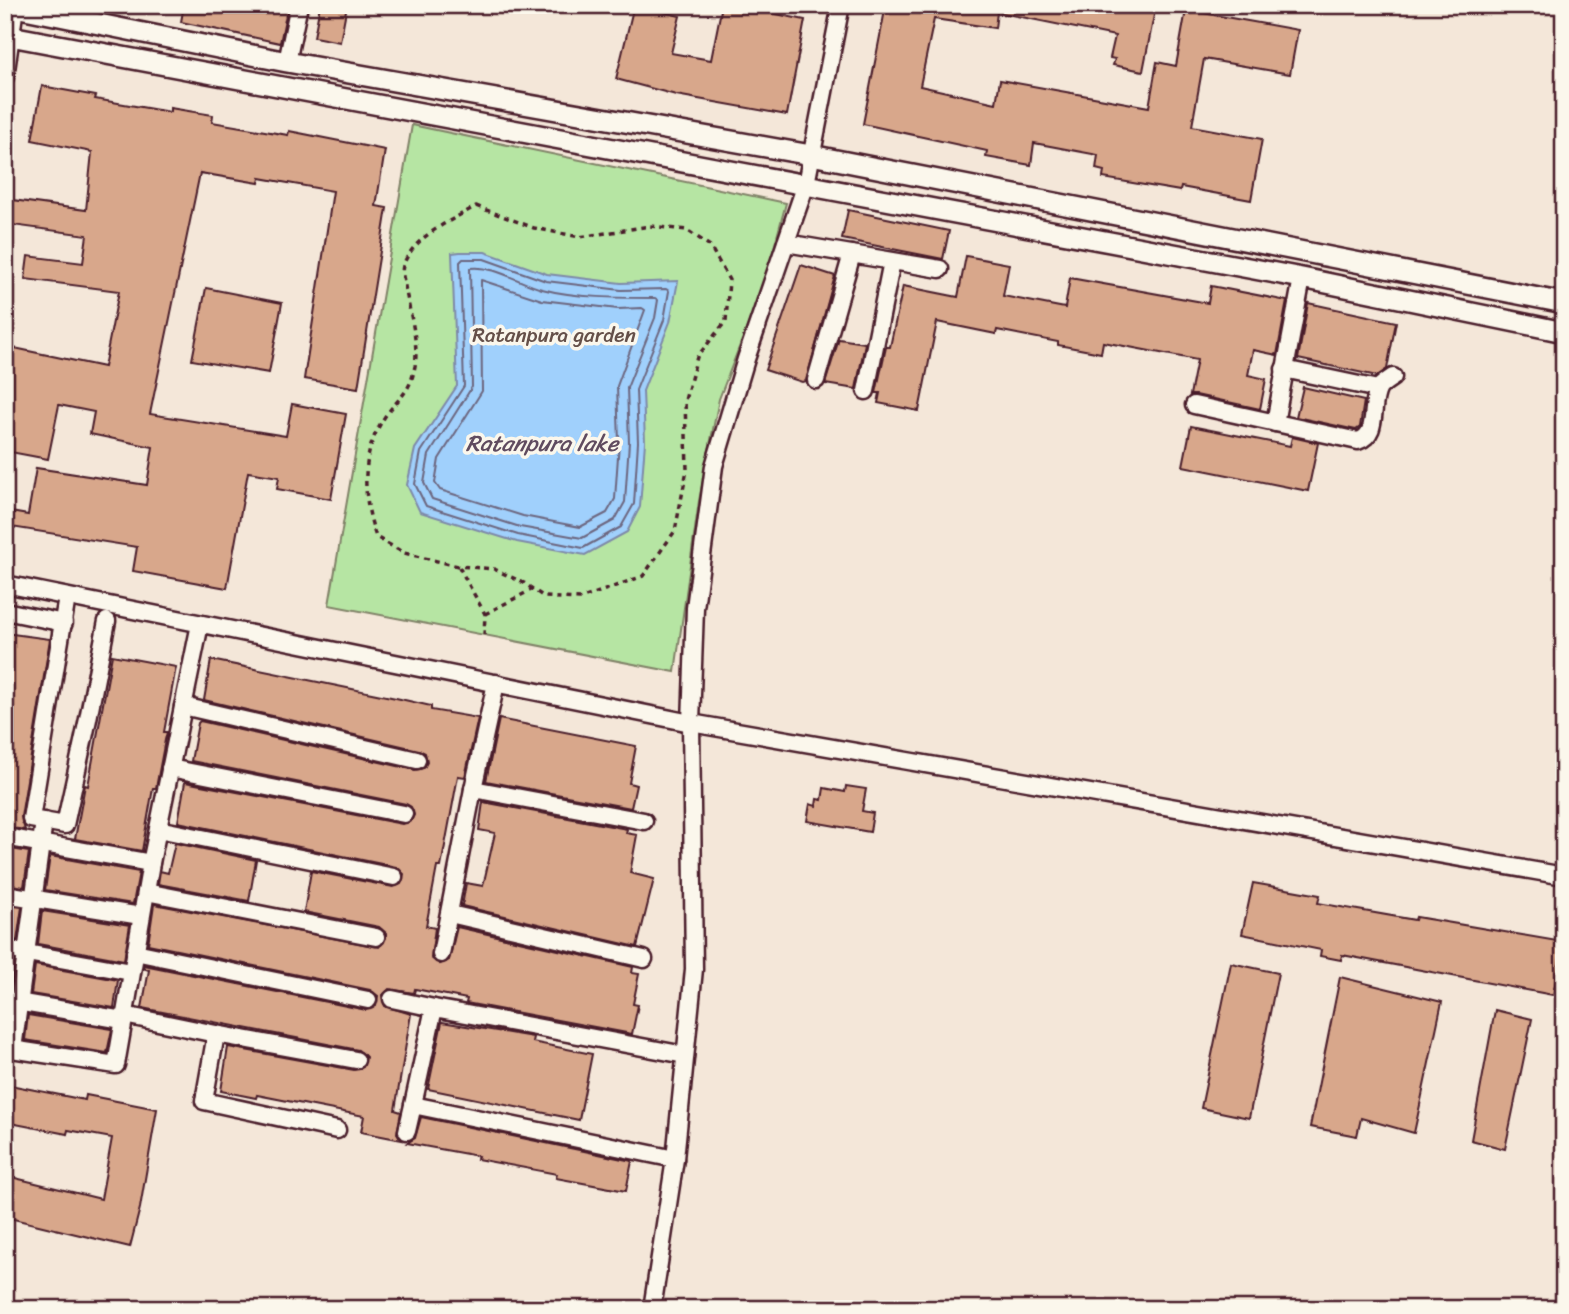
<svg xmlns="http://www.w3.org/2000/svg" width="1569" height="1314" font-family="Sriracha,sans-serif">
<style>
.green{fill:#b6e5a3;stroke:#808267;stroke-width:2}
.water{fill:#a0d0fc;stroke:#7e89a8;stroke-width:2}
.lines{fill:none;stroke-linecap:round;stroke-linejoin:round}
.shore{stroke:#6c667f;stroke-width:2}
.building{fill:#d8a78b;stroke:#4a1f2b;stroke-width:2}
.minor-casing{stroke:#4a1f2b;stroke-width:21}
.tertiary-casing{stroke:#4a1f2b;stroke-width:24}
.path{stroke:#4a1f2b;stroke-width:3.5;stroke-dasharray:5 5;stroke-linecap:butt}
.minor{stroke:#fbf7ec;stroke-width:16}
.tertiary{stroke:#fbf7ec;stroke-width:19}
.labels{text-anchor:middle;stroke-width:7;stroke-linejoin:round;paint-order:stroke}
.park-label{font-size:21px;fill:#655049;stroke:#fbf7ec}
.water-label{font-size:23px;font-style:italic;fill:#604b5f;stroke:#fbf7ec}
</style>
<rect width="100%" height="100%" fill="#f4e7d9"/>
<filter id="ink" filterUnits="userSpaceOnUse"><feTurbulence type="fractalNoise" baseFrequency=".0143" numOctaves="2"/><feDisplacementMap in="SourceGraphic" scale="14" xChannelSelector="R" yChannelSelector="G"/><feConvolveMatrix kernelMatrix="1 2 1 2 8 2 1 2 1" color-interpolation-filters="sRGB"/></filter>
<g filter="url(#ink)">
<polygon class="green" points="412,125 786,203 766,278 719,399 699,501 675,672 329,605"/>
<polygon class="water" points="460,252 485,252 547,274 621,283 678,281 670,322 643,391 645,442 640,507 627,532 585,555 517,542 420,512 407,485 415,449 457,386 452,253"/>
<g class="lines">
<g class="shore">
<polygon points="484,259 546,281 621,290 666,289 669,291 664,320 636,390 638,442 634,504 621,527 583,548 518,535 426,506 415,484 421,452 464,386 460,262 463,259"/>
<path d="M470,268C494,265 519,283 542,289C575,298 621,298 655,298L658,300L655,318L627,388L629,442L625,502L615,520L582,538L520,527L432,499L424,483L429,455L472,387Z"/>
<polygon points="481,280 542,300 618,309 642,308 645,310 617,386 619,442 615,499 607,513 580,527 523,516 440,490 435,483 439,459 482,391"/>
</g>
</g>
<g class="building">
<polygon points="184,5 288,5 280,43 181,22"/>
<polygon points="320,5 347,5 340,42 314,37"/>
<polygon points="634,5 680,16 671,53 711,60 722,5 733,5 805,20 787,115 676,95 616,79"/>
<polygon points="886,5 1156,5 1143,71 1113,65 1115,59 1110,58 1115,36 997,12 995,28 934,19 920,86 996,103 1000,80 1149,107 1157,62 1176,66 1186,10 1298,30 1290,74 1204,59 1192,126 1262,139 1251,200 1181,187 1180,191 1103,178 1104,171 1096,169 1098,155 1034,143 1031,165 986,157 987,151 863,124"/>
<polygon points="42,86 96,96 95,99 170,112 170,108 213,115 212,122 288,135 289,131 385,150 376,206 387,208 358,388 304,379 333,191 260,178 259,183 200,173 150,414 286,436 292,404 346,414 331,499 277,489 279,477 248,472 227,588 133,571 137,547 5,526 5,511 28,515 36,468 147,485 153,447 90,434 94,412 59,405 48,459 5,451 5,346 104,367 119,291 25,279 28,256 83,263 87,235 5,224 5,199 86,210 92,152 32,140"/>
<polygon points="848,210 949,231 943,259 842,239"/>
<polygon points="966,256 1009,264 1003,296 1065,308 1070,278 1208,303 1211,286 1287,301 1277,355 1253,350 1248,375 1266,379 1260,409 1196,395 1190,395 1197,360 1103,342 1101,353 1058,345 1058,342 997,330 996,334 937,322 919,411 878,403 880,393 876,393 886,347 890,347 903,286 958,297"/>
<polygon points="801,265 835,276 806,381 802,382 765,370"/>
<polygon points="206,288 282,303 269,373 192,360"/>
<polygon points="1308,303 1396,322 1387,369 1377,376 1298,359"/>
<polygon points="839,339 865,343 856,389 825,384"/>
<polygon points="1303,387 1364,401 1360,427 1356,430 1296,417"/>
<polygon points="1191,426 1290,446 1292,437 1318,443 1308,491 1183,466"/>
<polygon points="5,633 50,639 21,817 25,830 5,827"/>
<polygon points="112,655 176,667 164,732 167,732 165,740 156,788 153,788 142,851 75,839 85,785 88,786"/>
<polygon points="211,660 396,698 431,706 431,710 478,718 465,777 458,776 441,867 437,867 426,926 435,928 431,958 440,964 449,960 457,927 633,967 632,973 639,974 633,1004 638,1005 632,1034 466,1003 467,999 415,989 414,993 389,989 382,996 385,1006 411,1014 395,1110 401,1112 397,1133 402,1140 361,1132 364,1116 257,1095 256,1098 221,1091 228,1047 354,1070 363,1067 366,1057 358,1050 142,1008 149,970 143,968 144,965 366,1010 376,1006 378,996 370,990 148,944 154,904 379,947 386,938 386,933 379,927 304,912 311,871 393,887 401,884 404,874 396,867 178,822 185,782 402,824 411,821 414,815 411,807 406,804 191,761 198,723 200,721 415,770 424,768 427,762 425,753 419,750 204,700"/>
<polygon points="499,719 636,746 629,783 636,785 631,808 486,781"/>
<polygon points="846,786 866,789 862,811 873,813 870,832 807,821 810,804 816,806 817,799 822,800 824,788 845,792"/>
<polygon points="483,802 627,829 626,833 637,835 630,873 654,879 637,947 462,906 466,883 483,886 495,833 479,830"/>
<polygon points="175,843 256,860 249,901 158,884 160,871 168,873"/>
<polygon points="5,848 29,852 24,887 5,884"/>
<polygon points="50,856 139,872 133,904 45,890"/>
<polygon points="1253,883 1320,895 1318,903 1415,920 1416,917 1563,942 1553,995 1342,955 1341,960 1320,956 1321,950 1242,934"/>
<polygon points="5,905 22,907 17,941 5,939"/>
<polygon points="42,911 130,925 124,960 38,944"/>
<polygon points="5,960 14,961 10,990 5,990"/>
<polygon points="1231,963 1278,973 1249,1118 1201,1108"/>
<polygon points="35,965 118,980 114,1008 31,994"/>
<polygon points="1340,977 1442,1002 1414,1133 1361,1118 1357,1136 1310,1127"/>
<polygon points="1495,1010 1532,1019 1505,1149 1471,1140"/>
<polygon points="28,1015 112,1029 107,1053 25,1040"/>
<polygon points="442,1022 533,1037 532,1042 592,1054 579,1120 428,1089"/>
<polygon points="5,1084 85,1100 86,1095 157,1109 140,1208 130,1247 5,1217 5,1181 10,1182 11,1177 101,1199 112,1138 68,1130 67,1134 5,1122"/>
<polygon points="421,1117 632,1161 626,1191 556,1178 557,1174 477,1159 478,1156 407,1143 415,1138"/>
</g>
<g class="lines">
<defs>
<g id="minor">
<polyline points="287,62 299,5"/>
<polyline points="5,77 15,7"/>
<polyline points="786,243 940,269"/>
<polyline points="1284,369 1378,389"/>
<polyline points="816,380 852,254"/>
<polyline points="866,391 892,261"/>
<path d="M1194,405L1358,441C1380,434 1369,405 1379,388C1382,384 1389,380 1393,377"/>
<polyline points="1275,423 1302,278"/>
<polyline points="5,584 691,723 1564,876"/>
<polyline points="67,597 31,819 65,825 88,719 107,621"/>
<polyline points="5,611 64,623"/>
<polyline points="183,706 417,760"/>
<polyline points="170,768 404,814"/>
<polyline points="473,789 496,683"/>
<polyline points="158,829 394,877"/>
<polyline points="5,837 151,863"/>
<polyline points="146,892 376,937"/>
<polyline points="5,894 141,916"/>
<polyline points="450,914 644,959"/>
<polyline points="5,949 131,972"/>
<polyline points="135,952 368,1000"/>
<polyline points="441,954 473,789 644,821"/>
<polyline points="392,999 434,1008 413,1105"/>
<polyline points="5,1000 123,1020"/>
<polyline points="434,1008 685,1055"/>
<polyline points="124,1015 216,1034 204,1101 337,1130"/>
<polyline points="216,1034 356,1060"/>
<polyline points="5,1048 116,1065 151,863 200,624"/>
<polyline points="13,1049 44,821"/>
<polyline points="407,1131 413,1105 675,1159"/>
<polyline points="652,1309 675,1159 694,969 691,723 695,608 714,466 746,359 806,184 841,5"/>
</g>
<g id="tertiary">
<polyline points="5,5 287,62 811,155 1564,303"/>
<polyline points="5,35 1302,278 1564,332"/>
</g>
</defs>
<use href="#minor" class="minor-casing"/>
<use href="#tertiary" class="tertiary-casing"/>
<g class="path">
<path d="M476,206L534,228L580,237L650,226L687,230L710,246L729,280L726,321L697,357L685,400L687,470L675,531L643,576L580,599L544,597L524,583L494,569L458,566L404,553L376,537C362,496 360,452 386,415C401,395 410,393 415,366C419,341 409,311 405,286C404,280 401,271 403,266C413,236 451,221 476,206Z"/>
<polyline points="459,567 485,614 484,635"/>
<polyline points="485,614 533,589"/>
</g>
<use href="#minor" class="minor"/>
<use href="#tertiary" class="tertiary"/>
</g>
</g>
<g class="labels">
<g class="park-label">
<text x="554" y="342">Ratanpura garden</text>
</g>
<g class="water-label">
<text x="542" y="451">Ratanpura lake</text>
</g>
</g>
<rect width="1569" height="1314" fill="none" stroke="#fbf7ec" stroke-width="28"/>
<rect x="14" y="14" width="1541" height="1286" fill="none" stroke="#4a1f2b" stroke-width="2.5" filter="url(#ink)"/>
</svg>
